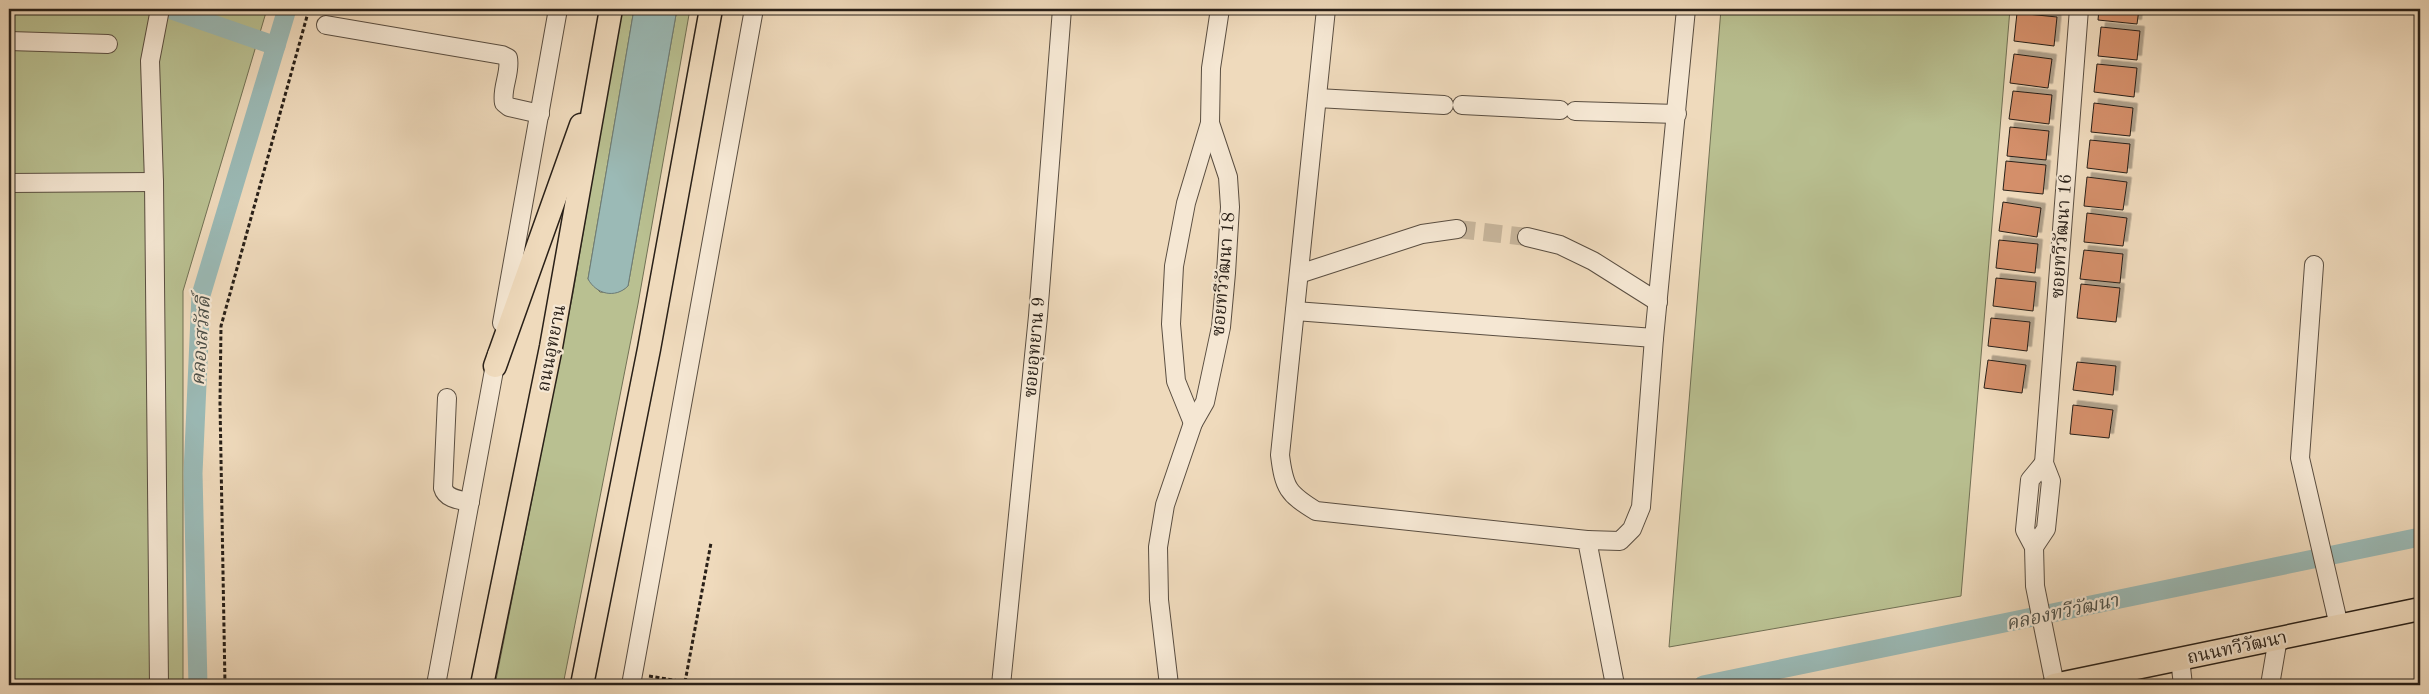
<svg xmlns="http://www.w3.org/2000/svg" width="2429" height="694" font-family="'Old Standard TT','Noto Serif Thai',serif">
<style>
.green{fill:#b9c091;stroke:#717054}
.water{fill:#9bbab6;stroke:#6d7c77}
.lines{fill:none;stroke-linecap:round;stroke-linejoin:round}
.canal{stroke:#9bbab6;stroke-width:19}
.building{fill:#d48f6a;stroke:#292018;filter:url(#shadow)}
.minor-tunnel{stroke:#c7b59b;stroke-width:18;stroke-dasharray:18 9;stroke-linecap:butt}
.minor-casing{stroke:#5a4e41;stroke-width:20}
.major-casing{stroke:#292018;stroke-width:25}
.path{stroke:#292018;stroke-width:3;stroke-dasharray:4 2.5;stroke-linecap:butt}
.minor{stroke:#f5e7d3;stroke-width:18}
.major{stroke:#efdabc;stroke-width:22}
.labels{text-anchor:middle;stroke-width:4.5;stroke-linejoin:round;paint-order:stroke}
.street-label{font-size:18px;fill:#292018;stroke:#f5e7d3}
.water-label{font-size:19px;font-style:italic;fill:#4b4e47;stroke:#f5e7d3}
</style>
<defs>
<filter id="shadow"><feDropShadow dx="4.5" dy="-4.5" stdDeviation="0" flood-color="#0004"/></filter>
</defs>
<rect width="100%" height="100%" fill="#efdabc"/>
<filter id="stains"><feTurbulence type="fractalNoise" baseFrequency=".004" numOctaves="4"/><feColorMatrix values="0 0 0 0 .2 0 0 0 0 .09 0 0 0 0 .02 0 0 0 .5 -.17"/></filter>
<radialGradient id="worn" r=".72"><stop offset=".6" stop-color="#630" stop-opacity="0"/><stop offset="1" stop-color="#630" stop-opacity=".3"/></radialGradient>
<g class="green">
<polygon points="9,9 267,9 183,291 183,685 9,685"/>
<path d="M621,9H634L588,279L600,292C612,293 619,294 628,286L677,9H690L638,304L563,685H495L573,293Z"/>
<polygon points="1721,9 2010,9 1961,596 1669,647"/>
</g>
<path class="water" d="M634,9H677L628,286C615,299 596,294 588,279Z"/>
<g class="lines">
<g class="canal">
<polyline points="169,9 276,46"/>
<polyline points="198,685 193,473 201,295 287,9"/>
<polyline points="1703,685 2420,537"/>
</g>
</g>
<g class="building">
<polygon points="2031,9 2058,9 2057,12"/>
<polygon points="2099,9 2139,9 2137,24 2098,20"/>
<polygon points="2017,13 2057,17 2054,46 2014,41"/>
<polygon points="2101,27 2140,31 2137,60 2098,56"/>
<polygon points="2014,54 2052,59 2048,88 2010,83"/>
<polygon points="2097,64 2137,68 2134,97 2094,92"/>
<polygon points="2013,91 2052,95 2049,124 2009,119"/>
<polygon points="2094,103 2133,108 2130,136 2091,132"/>
<polygon points="2010,127 2049,131 2046,160 2007,156"/>
<polygon points="2090,140 2130,144 2127,173 2087,168"/>
<polygon points="2006,161 2046,165 2043,194 2003,190"/>
<polygon points="2087,177 2127,182 2123,210 2084,206"/>
<polygon points="2003,202 2041,208 2037,237 1999,231"/>
<polygon points="2087,213 2127,218 2123,246 2084,242"/>
<polygon points="1999,240 2038,244 2035,273 1996,268"/>
<polygon points="2084,250 2123,254 2120,283 2080,279"/>
<polygon points="1996,278 2036,282 2033,311 1993,306"/>
<polygon points="2081,284 2120,288 2116,322 2077,318"/>
<polygon points="1991,318 2030,322 2027,351 1988,346"/>
<polygon points="1988,360 2026,365 2022,393 1984,388"/>
<polygon points="2077,362 2116,366 2113,395 2073,390"/>
<polygon points="2073,405 2113,410 2109,438 2070,434"/>
</g>
<g class="lines">
<polyline class="minor-tunnel" points="1457,229 1527,237"/>
<defs>
<g id="minor">
<path d="M1326,9L1280,455C1284,488 1288,494 1316,511L1587,540L1615,685"/>
<path d="M326,25L502,55L508,58C511,73 501,88 504,103L509,107L540,114"/>
<polyline points="9,41 108,44"/>
<polyline points="1317,98 1444,105"/>
<polyline points="1462,105 1560,110"/>
<polyline points="1575,111 1677,114"/>
<polyline points="9,183 154,182"/>
<polyline points="1527,237 1560,245 1593,261 1658,302"/>
<polyline points="2314,265 2300,458 2339,626"/>
<polyline points="1299,274 1422,234 1457,229"/>
<polyline points="1295,311 1654,338"/>
<polyline points="502,323 558,9"/>
<path d="M447,398L443,488C446,499 460,500 470,502"/>
<polyline points="1193,423 1176,381 1171,324 1174,266 1186,203 1210,123"/>
<polyline points="2044,463 2030,480 2025,530 2034,547 2035,586 2055,685"/>
<polyline points="1587,540 1620,541 1632,529 1641,507 1654,338 1686,9"/>
<polyline points="2034,547 2046,529 2051,481 2044,463 2079,9"/>
<polyline points="2180,659 2183,685"/>
<polyline points="159,685 154,182 150,61 160,9"/>
<polyline points="436,685 497,354"/>
<polyline points="631,685 754,9"/>
<polyline points="1001,685 1038,316 1062,9"/>
<polyline points="1169,685 1159,600 1158,547 1165,505 1193,423 1205,402 1221,327 1226,273 1230,207 1228,177 1210,123 1211,68 1220,9"/>
<polyline points="2270,685 2278,638"/>
</g>
<g id="major">
<polyline points="495,366 581,125"/>
<polyline points="482,685 551,347 611,9"/>
<polyline points="582,685 649,349 711,9"/>
<polyline points="2054,685 2420,609"/>
</g>
</defs>
<use href="#minor" class="minor-casing"/>
<use href="#major" class="major-casing"/>
<g class="path">
<polyline points="649,676 685,682 685,685"/>
<polyline points="685,682 711,543"/>
<polyline points="225,685 220,403 221,326 309,9"/>
</g>
<use href="#minor" class="minor"/>
<use href="#major" class="major"/>
</g>
<g class="labels">
<g class="street-label">
<text transform="translate(2061 236) rotate(-86)" y="6">ซอยทวีวัฒนา 16</text>
<text transform="translate(1223 274) rotate(-85)" y="6">ซอยทวีวัฒนา 18</text>
<text transform="translate(1034 347) rotate(-85)" y="6">ซอยอุทยาน 9</text>
<text transform="translate(551 348) rotate(-79)" y="6">ถนนอุทยาน</text>
<text transform="translate(2237 647) rotate(-12)" y="6">ถนนทวีวัฒนา</text>
</g>
<g class="water-label">
<text transform="translate(200 341) rotate(-86)" y="7">คลองสวัสดิ์</text>
<text transform="translate(2062 611) rotate(-12)" y="7">คลองทวีวัฒนา</text>
</g>
</g>
<rect width="2429" height="694" fill="none" stroke="#efdabc" stroke-width="30"/>
<rect x="10" y="10" width="2409" height="674" fill="none" stroke="#292018" stroke-width="2.5"/>
<rect x="15" y="15" width="2399" height="664" fill="none" stroke="#292018"/>
<rect width="100%" height="100%" filter="url(#stains)"/>
<rect width="100%" height="100%" fill="url(#worn)"/>
</svg>
